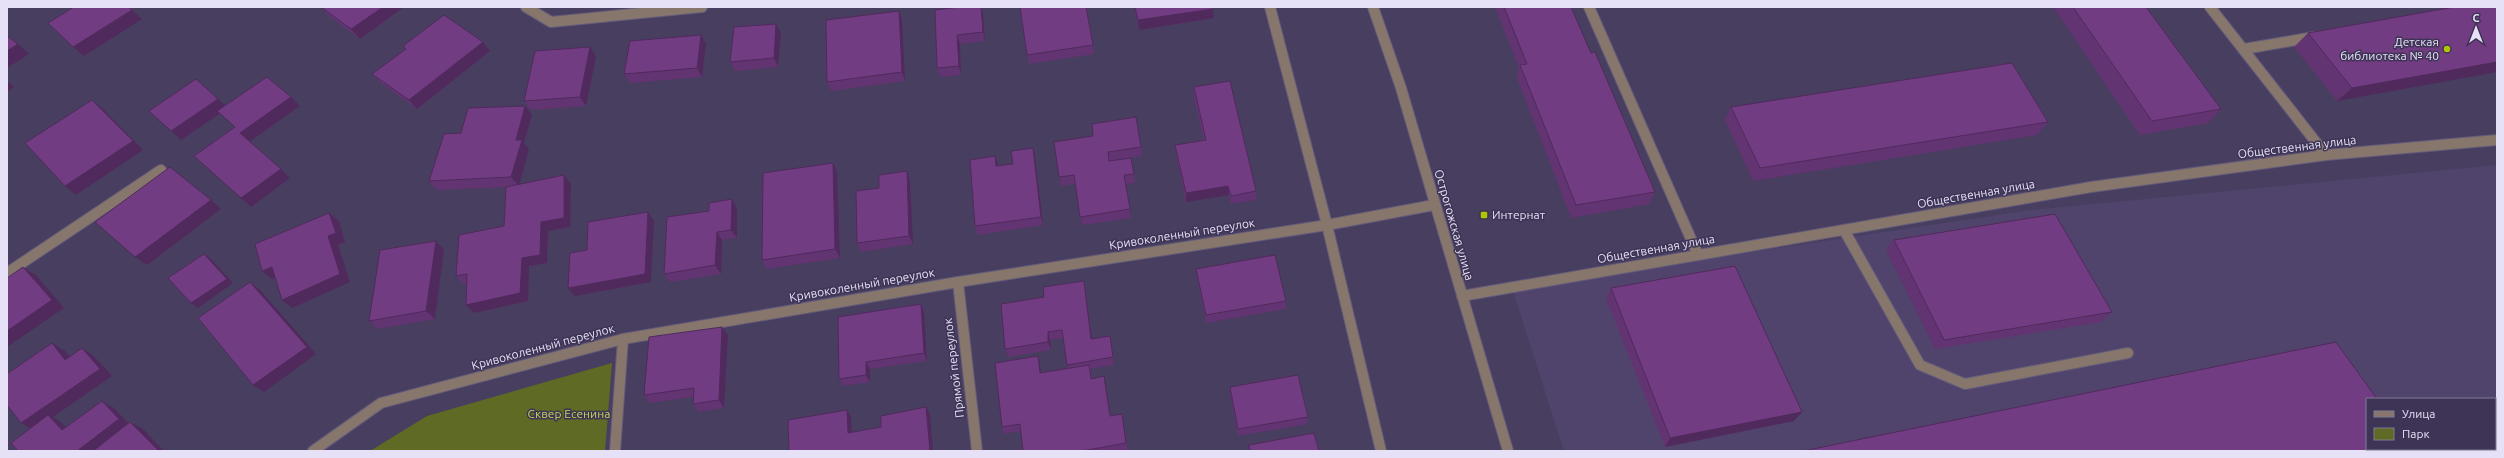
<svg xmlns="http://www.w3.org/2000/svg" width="2504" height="458" font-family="Ubuntu,sans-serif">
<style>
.built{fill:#50446d;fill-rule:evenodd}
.green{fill:#5f6a24}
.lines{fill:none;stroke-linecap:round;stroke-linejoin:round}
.minor-casing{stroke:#645b7b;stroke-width:12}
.minor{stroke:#86766b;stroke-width:10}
.wall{fill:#623471}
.shaded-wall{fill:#502a5c}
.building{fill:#723c83;stroke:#502a5c}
.poi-dot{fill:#b0c503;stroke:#3e3455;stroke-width:1.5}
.labels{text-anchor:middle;stroke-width:3;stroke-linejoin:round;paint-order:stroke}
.poi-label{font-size:12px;fill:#e6e1f6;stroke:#3e3455;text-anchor:end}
.street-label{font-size:12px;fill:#e6e1f6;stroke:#3e3455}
.park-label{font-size:12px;fill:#c3d756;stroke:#3e3455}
</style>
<rect width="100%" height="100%" fill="#483e60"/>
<path class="built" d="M2497,165V451H1564L1512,288L2031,210ZM2367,399H2495V449H2367Z"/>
<polygon class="green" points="612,363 605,451 370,451 427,416"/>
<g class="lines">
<defs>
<g id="minor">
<polyline points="526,7 551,22 702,7"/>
<polyline points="1270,7 1327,225 1381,451"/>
<polyline points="1373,7 1401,88 1508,451"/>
<polyline points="1589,7 1698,255"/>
<polyline points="2210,7 2326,155"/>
<polyline points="2244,49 2314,37"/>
<polyline points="1844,230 1920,365 1965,384 2128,353"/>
<polyline points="7,273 161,170"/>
<polyline points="958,282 977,451"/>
<polyline points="1462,296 2091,187 2326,155 2497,140"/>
<polyline points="313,451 381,403 623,339 958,282 1327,225 1434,205"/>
<polyline points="615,451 623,339"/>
</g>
</defs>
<use href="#minor" class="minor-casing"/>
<use href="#minor" class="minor"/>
</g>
<g class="wall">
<polygon points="321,7 404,7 360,39 329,16"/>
<polygon points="960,7 983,14 985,41 960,44 961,75 940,77 937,68"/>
<polygon points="1134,7 1213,7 1214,18 1139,30"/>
<polygon points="1495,7 1571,7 1591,53 1655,192 1649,204 1571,218 1517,78 1519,68"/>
<polygon points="2053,7 2146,7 2221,109 2208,123 2140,135"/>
<polygon points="2454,7 2337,101 2294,47 2308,33"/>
<polygon points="902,20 905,81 831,91 827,82"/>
<polygon points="781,33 778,67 735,71 730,62"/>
<polygon points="701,35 706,44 702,77 630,83 624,74"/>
<polygon points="483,42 490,51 417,109 381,83 372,74 405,49 403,46"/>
<polygon points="1093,45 1094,54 1029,64 1027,55"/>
<polygon points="596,57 586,106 531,110 524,101"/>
<polygon points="1194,87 1256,191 1256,200 1231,204 1229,195 1186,202 1176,154 1175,145 1204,141 1194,97"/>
<polygon points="1731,107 2048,122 2037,135 1753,181 1725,120"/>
<polygon points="532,115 524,143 529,149 519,184 571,184 570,227 548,231 547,263 529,266 528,301 474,313 467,284 464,284 456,276 504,226 507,187 437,190 429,181 461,133"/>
<polygon points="1054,142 1141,147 1142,156 1115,160 1134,174 1135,183 1125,184 1131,218 1082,225 1075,184 1061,186"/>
<polygon points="995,156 998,166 1013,164 1035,156 1043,225 978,235 975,226"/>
<polygon points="833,163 837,172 840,258 767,269 762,260"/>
<polygon points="907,171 910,180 913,244 861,252 857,243 879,188"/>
<polygon points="737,208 737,238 722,240 721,274 670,282 664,274"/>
<polygon points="1894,240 2112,312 2101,322 1935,349 1886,250"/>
<polygon points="444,249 435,319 378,329 369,321"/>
<polygon points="1196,269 1286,301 1286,309 1206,323 1197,277"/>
<polygon points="1611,288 1794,421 1665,447 1606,299"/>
<polygon points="1085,289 1092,339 1110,336 1114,365 1090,369 1092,379 1104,376 1110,416 1122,414 1128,450 1124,451 1023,451 1021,431 1004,434 1002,427 1038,356 1040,364 1041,373 1067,368 1063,338 1050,340 1051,350 1008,357 1005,349 1044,297"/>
<polygon points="921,304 924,312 927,361 870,369 870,382 843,386 839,379"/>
<polygon points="728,335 724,408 699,412 693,404 693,397 650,403 644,395"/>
<polygon points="1230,387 1308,417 1307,424 1238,436 1230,394"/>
</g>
<g class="shaded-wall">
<polygon points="383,7 404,7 360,39 351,29"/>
<polygon points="981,7 983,14 985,41 983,32"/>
<polygon points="1213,9 1214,18 1139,30 1138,20"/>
<polygon points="132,10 142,19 84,56 73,47"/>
<polygon points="899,11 902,20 905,81 902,72"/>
<polygon points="776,24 781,33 778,67 774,58"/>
<polygon points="701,35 706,44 702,77 697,68"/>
<polygon points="957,35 960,44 961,75 959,66"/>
<polygon points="483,42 490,51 417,109 409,100"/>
<polygon points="18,44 29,54 7,68 7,51"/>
<polygon points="590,47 596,57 586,106 580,97"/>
<polygon points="2497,62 2497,72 2337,101 2352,88"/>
<polygon points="7,81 14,87 7,92"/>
<polygon points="291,97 300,106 249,142 240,133"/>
<polygon points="218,99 228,108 181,140 171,131"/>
<polygon points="92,100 103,109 143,150 76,195 65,186"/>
<polygon points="525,106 532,115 524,143 529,149 519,186 511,177 516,140"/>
<polygon points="1033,148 1035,156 1043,225 1041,217"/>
<polygon points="995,156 998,165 999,175 996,166"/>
<polygon points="833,163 837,172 840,258 835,249"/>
<polygon points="281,169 290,178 251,207 241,198"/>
<polygon points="907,171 910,180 913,244 909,236"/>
<polygon points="564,175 571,184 570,227 548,231 547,263 529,266 528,301 474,313 466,305 522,258 541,222"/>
<polygon points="1228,186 1229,195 1186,202 1186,193"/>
<polygon points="732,199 737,208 737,238 731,230"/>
<polygon points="211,200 221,209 147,265 135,257"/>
<polygon points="648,212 654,221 651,282 575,296 568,288"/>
<polygon points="329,213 339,221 345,242 338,245 350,282 292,308 282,300 328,236"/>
<polygon points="717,232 722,240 721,274 715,265"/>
<polygon points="436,241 444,249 435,319 426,311"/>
<polygon points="204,254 210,258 233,283 198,308 191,303"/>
<polygon points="23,267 36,275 64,308 7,347 7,331"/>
<polygon points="272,267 282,275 272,279 262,271"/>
<polygon points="1084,281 1085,289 1093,346 1091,339"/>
<polygon points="250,282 260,290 316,354 264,392 253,385"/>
<polygon points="921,304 924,312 927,361 924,353"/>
<polygon points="722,327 728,335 724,408 719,400"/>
<polygon points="1048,332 1050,340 1051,350 1048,342"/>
<polygon points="52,343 65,351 78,367 65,360"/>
<polygon points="82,348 94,356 112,376 53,417 61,422 75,437 34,431 21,423"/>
<polygon points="1038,356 1040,364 1042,380 1040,373"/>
<polygon points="866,362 870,369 870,382 866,375"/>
<polygon points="1104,376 1106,384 1111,423 1110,416"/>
<polygon points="102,401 114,408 131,426 99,451 77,451"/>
<polygon points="926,407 930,414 933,451 930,451"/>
<polygon points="847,410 851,417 852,440 848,433"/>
<polygon points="1802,412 1794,421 1665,447 1670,438"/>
<polygon points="130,422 143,429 164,451 159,451"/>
</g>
<g class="building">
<polygon points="74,7 129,7 132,10 73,47 48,23"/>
<polygon points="321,7 383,7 351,29"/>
<polygon points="960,7 981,7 983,32 957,35 959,66 937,68 935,10"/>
<polygon points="1020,7 1086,7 1093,45 1027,55"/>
<polygon points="1135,7 1213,7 1213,9 1138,20"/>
<polygon points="1504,7 1571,7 1591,53 1595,52 1655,192 1576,205 1520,65 1527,64"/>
<polygon points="2073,7 2146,7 2221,109 2152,121"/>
<polygon points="2454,7 2497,7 2497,62 2352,88 2308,33"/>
<polygon points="899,11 902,72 827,82 826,20"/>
<polygon points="444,15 483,42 409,100 372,74 406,49 403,46"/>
<polygon points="776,24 774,58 730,62 734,27"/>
<polygon points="701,35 697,68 624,74 630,41"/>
<polygon points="7,36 18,44 7,51"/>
<polygon points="590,47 580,97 524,101 535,51"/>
<polygon points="2012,63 2048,122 1760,168 1731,107"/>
<polygon points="267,77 291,97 240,133 281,169 241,198 194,156 235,127 217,111"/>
<polygon points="196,79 218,99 171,131 149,111"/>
<polygon points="1230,81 1256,191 1231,196 1228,186 1186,193 1175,145 1206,140 1194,87"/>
<polygon points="92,100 133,141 65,186 25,143"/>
<polygon points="525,106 516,140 522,140 511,177 429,181 444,134 461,133 468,108"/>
<polygon points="1136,117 1141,147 1108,152 1109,161 1131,158 1134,174 1124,175 1130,209 1080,217 1074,175 1059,177 1054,142 1093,136 1092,124"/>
<polygon points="1033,148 1041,217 975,226 970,160 995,156 996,166 1013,164 1011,151"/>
<polygon points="833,163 835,249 762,260 763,173"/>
<polygon points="170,167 211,200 135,257 95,222"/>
<polygon points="907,171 909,236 857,243 856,191 879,188 879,175"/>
<polygon points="564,175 564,218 541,222 540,255 522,258 520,293 466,305 467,274 456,276 459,235 504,226 506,187"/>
<polygon points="732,199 731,230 717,232 715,265 664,274 667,217 709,211 709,203"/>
<polygon points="648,212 645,274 568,288 570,253 587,250 588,222"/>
<polygon points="329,213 336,233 328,236 340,274 282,300 272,267 262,271 255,244"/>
<polygon points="2055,214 2112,312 1944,340 1894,240"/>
<polygon points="436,241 426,311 369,321 380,250"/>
<polygon points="204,254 227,279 191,303 168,278"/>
<polygon points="1275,255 1286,301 1206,315 1196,269"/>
<polygon points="1735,266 1802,412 1670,438 1611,288"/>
<polygon points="23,267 52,300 7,331 7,278"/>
<polygon points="1084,281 1091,339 1110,336 1113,357 1067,365 1062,330 1048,332 1048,342 1005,349 1001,304 1044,297 1043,287"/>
<polygon points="250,282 307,347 253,385 198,318"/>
<polygon points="921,304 924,353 866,362 866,375 839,379 838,317"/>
<polygon points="722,327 719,400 693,404 694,388 644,395 649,337"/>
<polygon points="2336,342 2377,399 2367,399 2367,449 2412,449 2414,451 1803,451"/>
<polygon points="52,343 65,360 82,348 100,369 21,423 7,405 7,374"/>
<polygon points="1038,356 1040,373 1089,365 1091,379 1104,376 1110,416 1122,414 1126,443 1082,451 1023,451 1020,424 1002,427 995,363"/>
<polygon points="1298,375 1308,417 1238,429 1230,387"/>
<polygon points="102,401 119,419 77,451 18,451 11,443 48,415 62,430"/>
<polygon points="926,407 930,451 789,451 788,420 847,410 848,433 881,427 881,416"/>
<polygon points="130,422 159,451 93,451"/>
<polygon points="1314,433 1319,451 1250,451 1249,445"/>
</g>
<g class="poi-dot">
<circle cx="2447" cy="49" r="4"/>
<rect x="1480" y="211" width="8" height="8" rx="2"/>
</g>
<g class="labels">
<g class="poi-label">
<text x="2439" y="46">Детская<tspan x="2439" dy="14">библиотека № 40</tspan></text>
<text x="1492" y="219" text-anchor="start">Интернат</text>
</g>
<g class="street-label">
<text transform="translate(2297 147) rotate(-7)" y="4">Общественная улица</text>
<text transform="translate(1976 194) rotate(-10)" y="4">Общественная улица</text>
<text transform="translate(1454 225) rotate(74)" y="4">Острогожская улица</text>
<text transform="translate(1182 234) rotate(-9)" y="4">Кривоколенный переулок</text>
<text transform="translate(1656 249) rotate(-10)" y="4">Общественная улица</text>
<text transform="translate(862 285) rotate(-10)" y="4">Кривоколенный переулок</text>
<text transform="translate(543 347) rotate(-15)" y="4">Кривоколенный переулок</text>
<text transform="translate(954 368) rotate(-97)" y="4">Прямой переулок</text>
</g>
<g class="park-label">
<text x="569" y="418">Сквер Есенина</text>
</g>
</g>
<rect width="2504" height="458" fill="none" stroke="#e6e1f6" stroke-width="16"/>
<rect x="2366" y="398" width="130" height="52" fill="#3e3455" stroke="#817995"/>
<rect x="2374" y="411" width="20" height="6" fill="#86766b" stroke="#817995"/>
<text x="2402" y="418" font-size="12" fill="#e6e1f6">Улица</text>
<rect x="2374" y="428" width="20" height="12" fill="#5f6a24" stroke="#817995"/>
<text x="2402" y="438" font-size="12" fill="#e6e1f6">Парк</text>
<g transform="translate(2476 28)" stroke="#3e3455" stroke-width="3" paint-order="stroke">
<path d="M0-3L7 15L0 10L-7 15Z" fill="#e6e1f6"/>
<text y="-6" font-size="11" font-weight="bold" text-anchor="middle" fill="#e6e1f6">С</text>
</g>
</svg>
